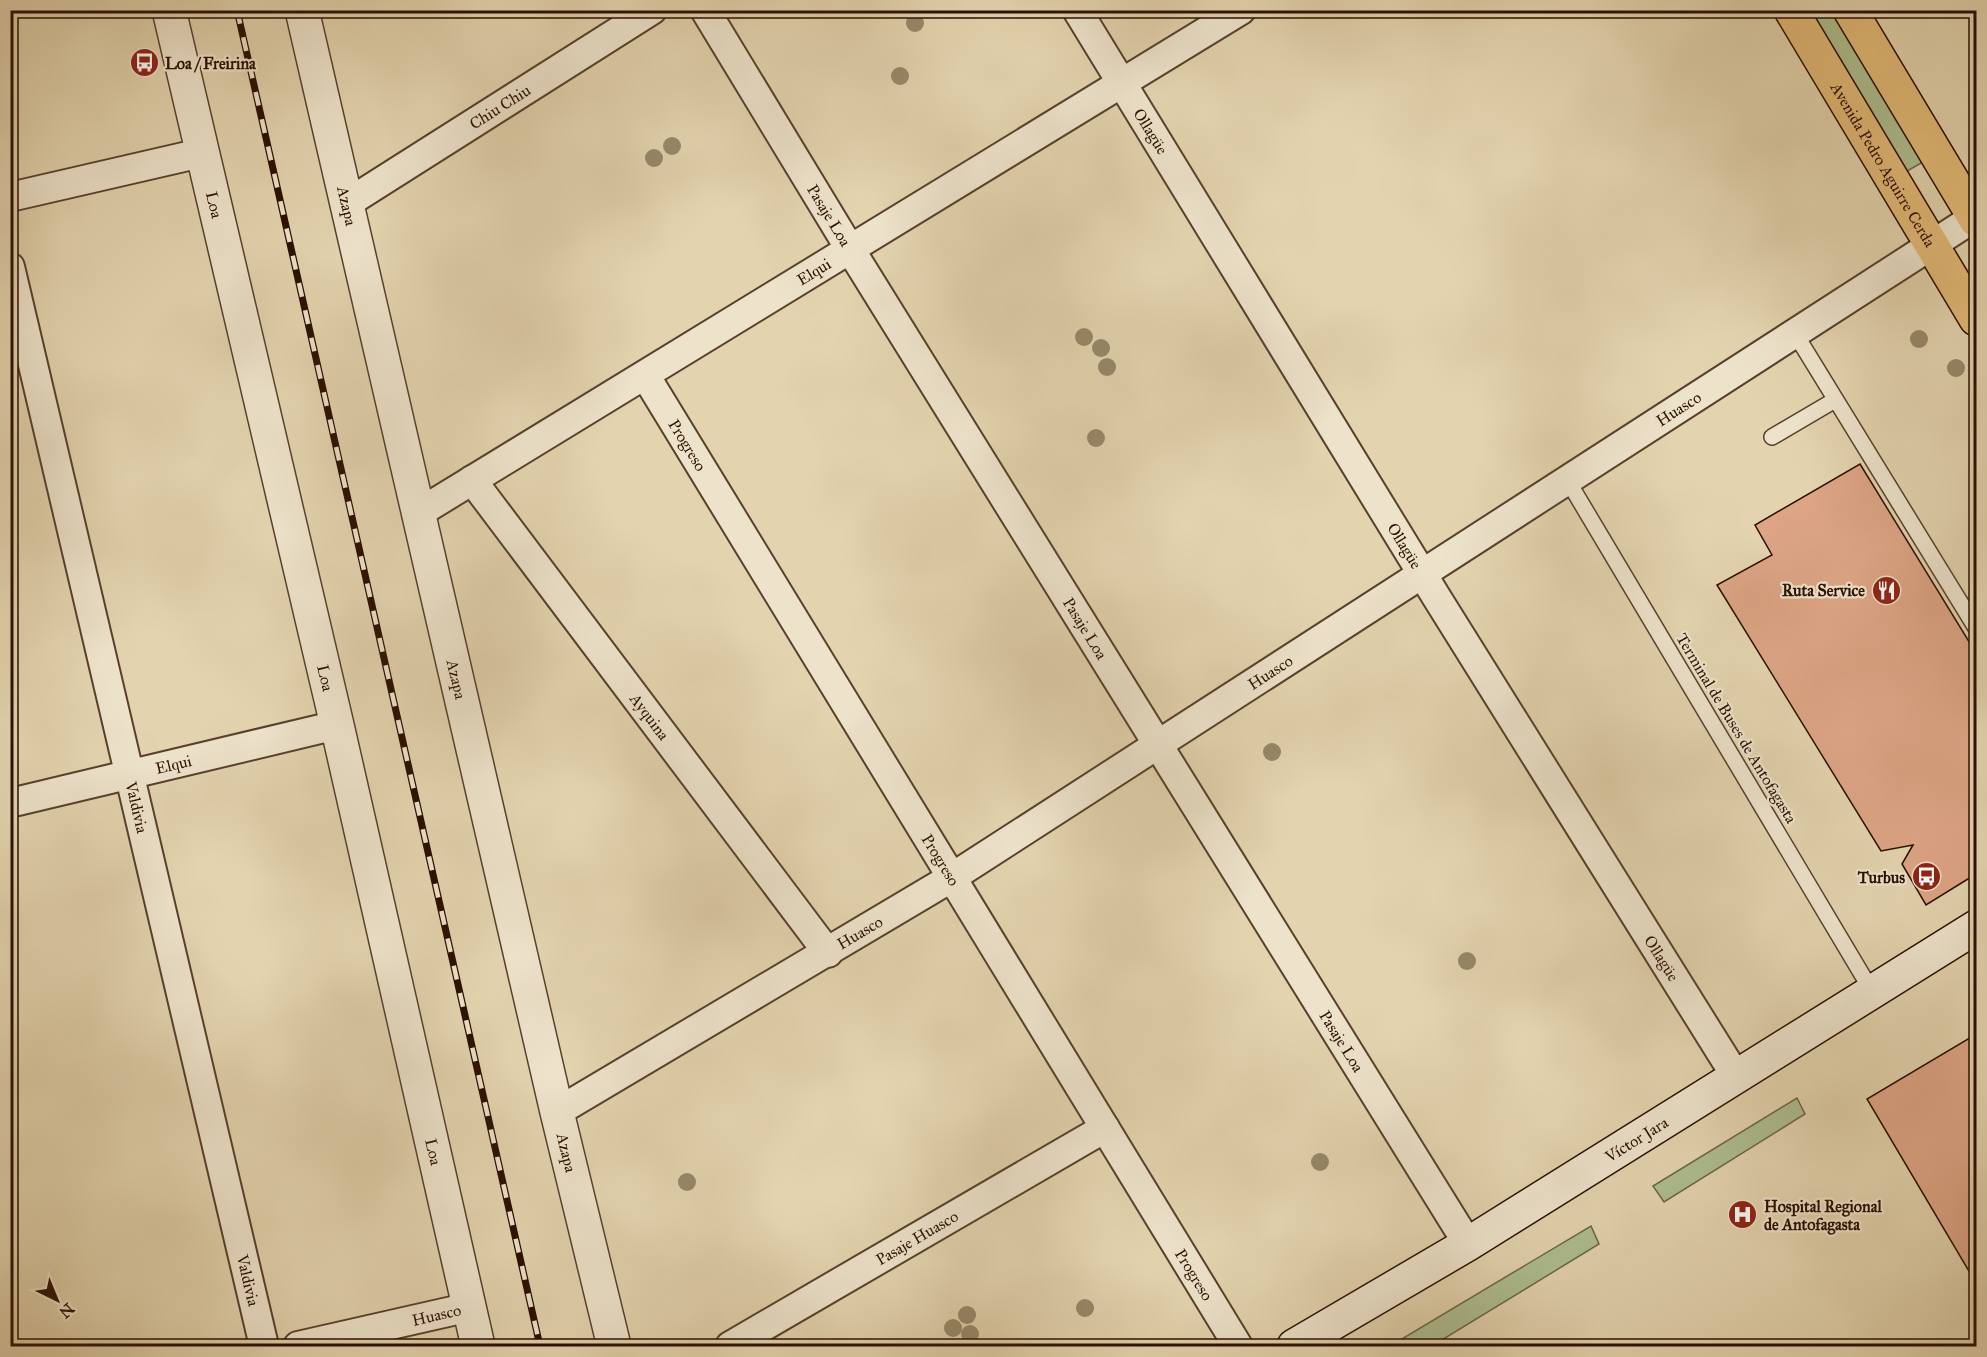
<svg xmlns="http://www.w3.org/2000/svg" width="1987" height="1357" font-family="'IM FELL Great Primer',serif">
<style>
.green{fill:#adbe90;stroke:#6c6648;stroke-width:1.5}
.building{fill:#dda586;stroke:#2a0f00;stroke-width:1.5}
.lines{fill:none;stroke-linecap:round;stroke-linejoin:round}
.service-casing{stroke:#58402c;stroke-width:18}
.minor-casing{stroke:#58402c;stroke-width:32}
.tertiary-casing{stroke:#58402c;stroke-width:36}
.secondary-casing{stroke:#2a0f00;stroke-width:36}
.primary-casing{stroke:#2a0f00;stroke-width:36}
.service{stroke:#ede3cb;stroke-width:15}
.minor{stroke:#ede3cb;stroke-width:28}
.tertiary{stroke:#ede3cb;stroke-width:33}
.secondary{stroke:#ede3cb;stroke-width:33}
.primary{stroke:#e2ba78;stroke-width:33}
.rail-casing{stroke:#2a0f00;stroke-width:7}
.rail{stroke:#ede3cb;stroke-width:4.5;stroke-dasharray:14;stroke-linecap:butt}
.tree{fill:#97896a}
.labels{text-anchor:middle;stroke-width:4.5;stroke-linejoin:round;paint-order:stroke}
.poi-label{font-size:16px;font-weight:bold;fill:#2a0f00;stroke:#ede3cb;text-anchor:start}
.street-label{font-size:16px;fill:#2a0f00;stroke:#ede3cb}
</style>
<rect width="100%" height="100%" fill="#e3d4af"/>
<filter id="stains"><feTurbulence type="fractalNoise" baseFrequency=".00333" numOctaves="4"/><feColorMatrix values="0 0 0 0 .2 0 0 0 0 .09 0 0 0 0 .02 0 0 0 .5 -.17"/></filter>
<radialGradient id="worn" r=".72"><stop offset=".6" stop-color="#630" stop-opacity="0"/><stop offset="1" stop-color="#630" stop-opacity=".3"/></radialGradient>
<g class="green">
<polygon points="1807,11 1831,11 1923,162 1902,174"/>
<polygon points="1797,1098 1805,1114 1664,1202 1653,1186"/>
<polygon points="1591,1226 1599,1244 1432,1346 1390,1346"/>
</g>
<g class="building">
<polygon points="1860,464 1976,653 1976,874 1926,905 1902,864 1913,845 1881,851 1717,585 1772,555 1755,525"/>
<polygon points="1973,1036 1976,1042 1976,1283 1867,1099"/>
</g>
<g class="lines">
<defs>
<g id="service">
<polyline points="1796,335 1976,628"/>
<polyline points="1772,437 1835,400"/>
<polyline points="1568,481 1873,993"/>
</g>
<g id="minor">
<path id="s1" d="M705,10L850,249L1468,1244"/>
<path id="s2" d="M1077,10L1437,598L1737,1078"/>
<polyline points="10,197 201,153"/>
<path id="s3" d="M346,204L652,10"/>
<path id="s4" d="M10,267L264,1346"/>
<path id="s5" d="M645,375L1238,1346"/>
<path id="s6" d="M472,480L828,953"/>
<path id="s7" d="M417,514L1241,10"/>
<path id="s8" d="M10,803L337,725"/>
<path id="s9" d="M557,1112L951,878L1975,217"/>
<path id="s10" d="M298,1346L470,1307"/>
<path id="s11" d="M730,1346L1105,1128"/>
</g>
<g id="tertiary">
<path id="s12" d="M169,10L337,725L478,1346"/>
<path id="s13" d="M302,10L557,1112L614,1346"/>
</g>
<g id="secondary">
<path id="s14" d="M1294,1346L1468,1244L1976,927"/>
</g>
<g id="primary">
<path id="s15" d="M1791,10L1976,319"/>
<polyline points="1850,10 1976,220"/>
</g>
</defs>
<use href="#service" class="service-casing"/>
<use href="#minor" class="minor-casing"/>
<use href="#tertiary" class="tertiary-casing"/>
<use href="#secondary" class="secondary-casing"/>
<use href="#primary" class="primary-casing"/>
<use href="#service" class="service"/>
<use href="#minor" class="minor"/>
<use href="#tertiary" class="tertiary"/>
<use href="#secondary" class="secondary"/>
<use href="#primary" class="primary"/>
<defs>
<polyline id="rail" points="237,10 540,1346"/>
</defs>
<use href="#rail" class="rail-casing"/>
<use href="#rail" class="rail"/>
</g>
<g class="tree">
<circle cx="915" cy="23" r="9"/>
<circle cx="900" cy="76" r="9"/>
<circle cx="672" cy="146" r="9"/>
<circle cx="654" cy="158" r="9"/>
<circle cx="1084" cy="337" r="9"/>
<circle cx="1919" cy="339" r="9"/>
<circle cx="1101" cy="348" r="9"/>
<circle cx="1107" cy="367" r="9"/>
<circle cx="1956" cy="368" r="9"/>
<circle cx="1096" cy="438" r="9"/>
<circle cx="1272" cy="752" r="9"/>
<circle cx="1467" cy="961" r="9"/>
<circle cx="1320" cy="1162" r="9"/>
<circle cx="687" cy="1182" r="9"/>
<circle cx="1085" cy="1308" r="9"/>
<circle cx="967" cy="1315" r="9"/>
<circle cx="953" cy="1328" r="9"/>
<circle cx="970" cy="1334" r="9"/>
</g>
<defs>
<symbol id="bus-disc" viewBox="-11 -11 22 22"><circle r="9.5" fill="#8f2418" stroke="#ede3cb"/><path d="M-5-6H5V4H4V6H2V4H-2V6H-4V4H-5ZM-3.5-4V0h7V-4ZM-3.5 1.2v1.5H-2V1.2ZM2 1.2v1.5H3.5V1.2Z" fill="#fff"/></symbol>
<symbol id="restaurant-disc" viewBox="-11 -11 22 22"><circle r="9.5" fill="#8f2418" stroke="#ede3cb"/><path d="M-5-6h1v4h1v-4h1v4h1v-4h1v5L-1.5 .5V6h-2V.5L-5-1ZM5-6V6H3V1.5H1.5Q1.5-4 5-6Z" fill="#fff"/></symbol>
<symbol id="hospital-disc" viewBox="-11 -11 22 22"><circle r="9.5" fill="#8f2418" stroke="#ede3cb"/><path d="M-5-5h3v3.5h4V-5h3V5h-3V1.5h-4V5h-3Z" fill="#fff"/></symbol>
</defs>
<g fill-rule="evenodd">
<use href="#bus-disc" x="128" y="46" width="33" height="33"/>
<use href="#restaurant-disc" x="1870" y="574" width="33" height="33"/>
<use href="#bus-disc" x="1910" y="860" width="33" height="33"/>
<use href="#hospital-disc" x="1726" y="1198" width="33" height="33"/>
</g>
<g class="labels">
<g class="poi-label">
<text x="165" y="69">Loa / Freirina</text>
<text x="1865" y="596" text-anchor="end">Ruta Service</text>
<text x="1905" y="883" text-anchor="end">Turbus</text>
<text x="1764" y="1212">Hospital Regional<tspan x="1764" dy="18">de Antofagasta</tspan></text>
</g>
<g class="street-label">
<text dy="6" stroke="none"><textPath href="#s3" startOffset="182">Chiu Chiu</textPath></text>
<text dy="6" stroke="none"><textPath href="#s2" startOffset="142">Ollagüe</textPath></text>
<text dy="6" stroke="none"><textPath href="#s15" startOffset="180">Avenida Pedro Aguirre Cerda</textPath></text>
<text dy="6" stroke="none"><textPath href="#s12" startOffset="200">Loa</textPath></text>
<text dy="6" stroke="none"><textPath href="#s13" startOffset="201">Azapa</textPath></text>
<text dy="6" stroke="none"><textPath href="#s1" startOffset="240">Pasaje Loa</textPath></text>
<text dy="6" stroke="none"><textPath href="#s7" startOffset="465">Elqui</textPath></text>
<text dy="6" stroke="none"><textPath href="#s9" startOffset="1324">Huasco</textPath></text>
<text dy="6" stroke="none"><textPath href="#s5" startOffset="82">Progreso</textPath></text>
<text dy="6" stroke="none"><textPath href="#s2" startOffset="628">Ollagüe</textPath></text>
<text dy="6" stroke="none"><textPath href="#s1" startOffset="726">Pasaje Loa</textPath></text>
<text dy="6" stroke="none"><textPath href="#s9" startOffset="838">Huasco</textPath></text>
<text dy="6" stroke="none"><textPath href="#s12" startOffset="686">Loa</textPath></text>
<text dy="6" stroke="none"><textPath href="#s13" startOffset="687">Azapa</textPath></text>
<text dy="6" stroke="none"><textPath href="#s6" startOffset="296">Ayquina</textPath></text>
<text transform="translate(1737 728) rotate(59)" y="6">Terminal de Buses de Antofagasta</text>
<text dy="6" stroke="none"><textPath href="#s8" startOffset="168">Elqui</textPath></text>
<text dy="6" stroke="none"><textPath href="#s4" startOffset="555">Valdivia</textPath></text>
<text dy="6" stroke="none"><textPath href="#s5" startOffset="568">Progreso</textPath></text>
<text dy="6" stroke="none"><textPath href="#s9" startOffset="352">Huasco</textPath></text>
<text dy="6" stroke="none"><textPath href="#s2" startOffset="1114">Ollagüe</textPath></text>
<text dy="6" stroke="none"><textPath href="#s1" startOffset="1212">Pasaje Loa</textPath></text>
<text dy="6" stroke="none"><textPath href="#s14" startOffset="400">Víctor Jara</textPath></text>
<text dy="6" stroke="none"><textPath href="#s12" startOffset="1172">Loa</textPath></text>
<text dy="6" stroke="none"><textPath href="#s13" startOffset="1173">Azapa</textPath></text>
<text dy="6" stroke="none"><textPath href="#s11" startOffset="216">Pasaje Huasco</textPath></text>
<text dy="6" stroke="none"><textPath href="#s5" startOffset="1054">Progreso</textPath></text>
<text dy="6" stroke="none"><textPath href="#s4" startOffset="1041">Valdivia</textPath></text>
<text dy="6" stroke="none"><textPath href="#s10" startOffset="142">Huasco</textPath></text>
</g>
</g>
<rect width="1987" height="1357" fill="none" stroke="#e3d4af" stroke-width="36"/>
<rect x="12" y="12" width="1963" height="1333" fill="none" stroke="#2a0f00" stroke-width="3"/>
<rect x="18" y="18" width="1951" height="1321" fill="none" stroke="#2a0f00" stroke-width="1.5"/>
<g transform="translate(57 1300) rotate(137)" stroke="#ede3cb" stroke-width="4.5" paint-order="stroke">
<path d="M0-4.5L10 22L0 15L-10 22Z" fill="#2a0f00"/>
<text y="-9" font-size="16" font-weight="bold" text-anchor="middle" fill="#2a0f00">N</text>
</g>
<rect width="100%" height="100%" filter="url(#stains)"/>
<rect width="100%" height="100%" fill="url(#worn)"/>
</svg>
